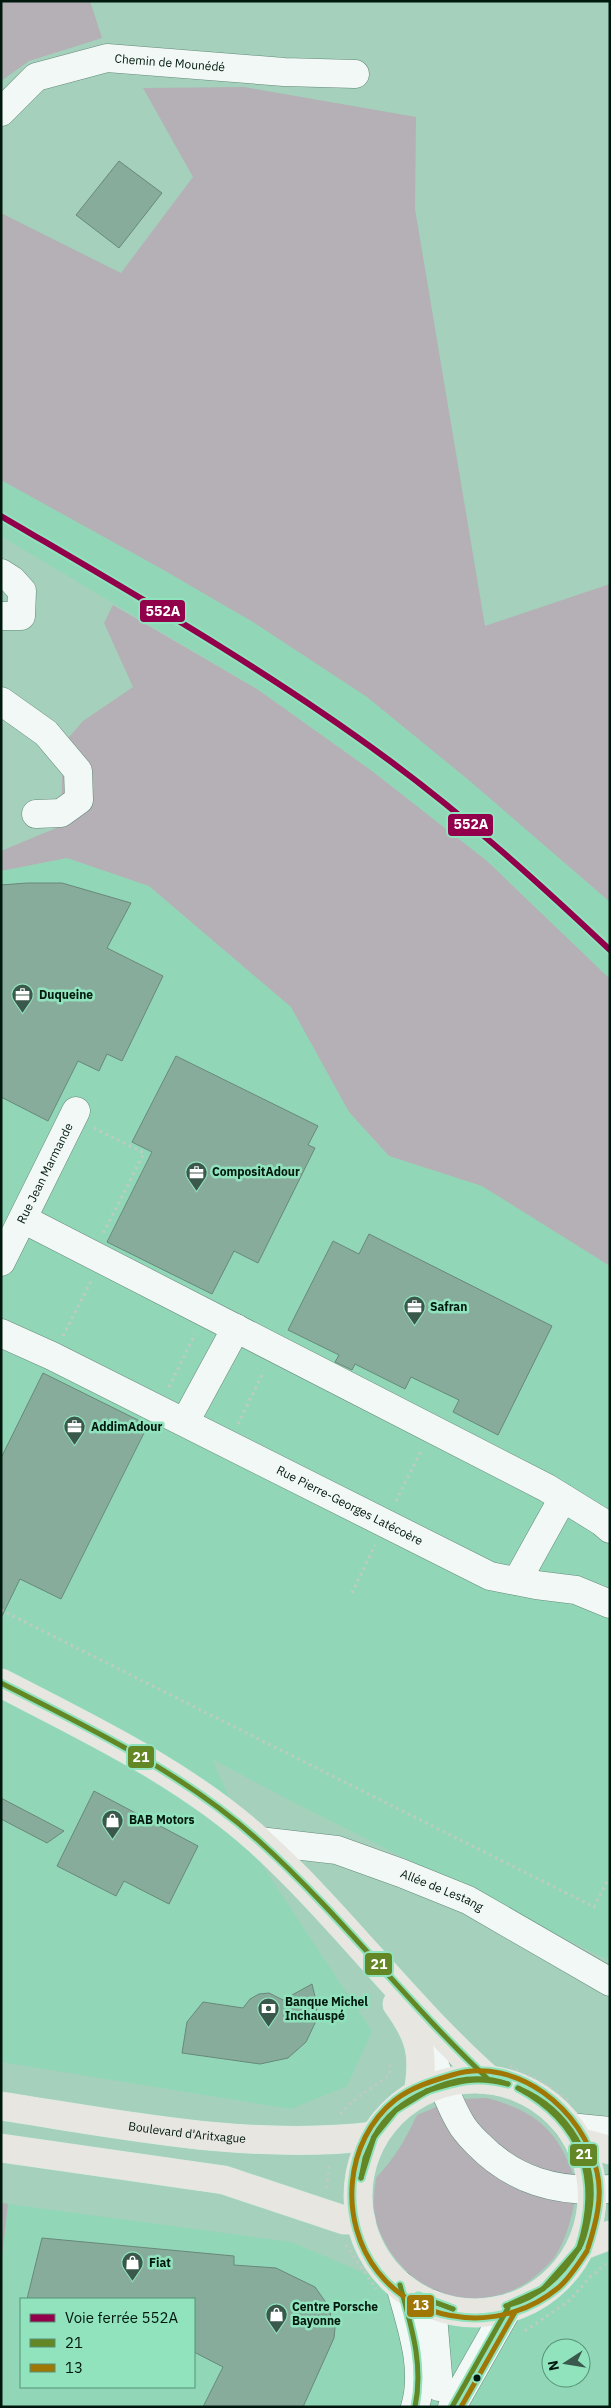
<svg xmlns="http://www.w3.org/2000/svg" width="611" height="2408" font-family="'IBM Plex Sans',sans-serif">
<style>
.built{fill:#91d7b7;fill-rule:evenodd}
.green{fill:#b4b0b5}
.building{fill:#88ac9c;stroke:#688879}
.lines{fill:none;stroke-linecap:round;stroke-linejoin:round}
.minor-casing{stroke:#648a7a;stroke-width:29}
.major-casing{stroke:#d6eae1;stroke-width:29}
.path{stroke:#becbc4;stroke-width:3;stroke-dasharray:2.5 4;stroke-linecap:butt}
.minor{stroke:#f1f8f5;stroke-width:28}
.major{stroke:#e7e6e0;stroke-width:28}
.bus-1-casing{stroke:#91e3bd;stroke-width:9}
.bus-2-casing{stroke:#91e3bd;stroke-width:9}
.bus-1{stroke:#648725;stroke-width:5}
.bus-2{stroke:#a07605;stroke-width:5}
.rail-1-casing{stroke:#91e3bd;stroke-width:10}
.rail-1{stroke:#92004c;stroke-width:6}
.bus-dot{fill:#01180e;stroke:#91e3bd;stroke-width:2}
.labels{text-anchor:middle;stroke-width:5;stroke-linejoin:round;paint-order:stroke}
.street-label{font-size:12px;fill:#01180e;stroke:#91e3bd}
.poi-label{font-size:12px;font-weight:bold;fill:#01180e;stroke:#91e3bd;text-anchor:start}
.line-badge{stroke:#91e3bd;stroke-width:2}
.badge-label{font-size:14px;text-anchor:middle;font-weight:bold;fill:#fff}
</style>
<rect width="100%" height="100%" fill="#a4d0bc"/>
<g class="built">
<polygon points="1,480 160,568 253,622 367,697 471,782 610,902 610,979 487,861 372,771 257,689 1,536"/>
<polygon points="67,858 149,886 291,1007 349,1112 389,1156 482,1186 610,1266 610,1961 291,1801 212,1759 254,1853 372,2031 347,2086 291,2109 1,2062 1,871"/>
<path d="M8,2204L291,2242L463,2315L610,2251V2407H1V2264ZM21,2299H194V2387H21ZM551,2348H581V2378H551Z"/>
</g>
<g class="green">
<polygon points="1,1 90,1 102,38 29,61 1,81"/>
<polygon points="244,87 416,117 415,209 485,626 610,584 610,902 471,782 367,697 253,622 160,568 1,480 1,213 121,273 193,177 143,88"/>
<polygon points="113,605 257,689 372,771 487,861 610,979 610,1266 482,1186 389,1156 349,1112 291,1007 149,886 67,858 1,871 1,851 61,826 63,744 83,721 133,687 104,623"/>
<path d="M487,2098C536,2111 559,2131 575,2180L526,2167L484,2135L461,2099Z"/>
<path d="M441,2105L575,2201C570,2222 566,2240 554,2258C550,2263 545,2267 540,2272C495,2314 426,2304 392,2254C383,2241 375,2224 374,2208C373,2198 375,2188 376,2178C394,2159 406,2139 417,2115Z"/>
<polygon points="1,2203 8,2204 1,2264"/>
</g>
<g class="building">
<polygon points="119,161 162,193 119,248 76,215"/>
<polygon points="27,883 62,883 131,903 107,948 163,976 122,1061 107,1054 99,1071 78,1061 48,1121 1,1097 1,885"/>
<polygon points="176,1056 318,1126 308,1145 315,1148 258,1263 234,1251 212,1294 107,1242 152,1152 132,1142"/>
<polygon points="369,1234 552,1326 498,1435 453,1412 459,1400 411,1377 405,1389 355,1364 352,1370 335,1362 339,1355 288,1330 333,1241 359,1254"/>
<polygon points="43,1373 148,1425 61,1599 20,1579 1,1618 1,1458"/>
<polygon points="94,1791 198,1846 169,1904 124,1881 116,1896 57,1866"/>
<polygon points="1,1798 64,1831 47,1843 1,1819"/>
<polygon points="312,1984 317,2005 316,2021 306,2042 288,2058 260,2064 182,2053 187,2022 203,2002 243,2008 250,1999 259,1994 269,1993 283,2000"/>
<polygon points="42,2238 234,2256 234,2265 276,2268 315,2287 327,2304 335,2328 334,2338 303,2407 203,2407 223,2367 194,2352 194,2299 27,2299"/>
</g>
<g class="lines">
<defs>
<g id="minor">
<path id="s1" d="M1,112L36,77L107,58L284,72L355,74"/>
<polyline points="1,573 12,580 22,591 21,616 1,616"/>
<polyline points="1,701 46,733 78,771 79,800 61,813 36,814"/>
<polyline points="23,1219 547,1488 602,1522 610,1529"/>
<path id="s2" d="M1,1262L76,1111"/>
<path id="s3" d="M1,1333L52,1356L490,1576L536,1585L576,1590L610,1604"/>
<polyline points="185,1422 236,1328"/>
<polyline points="517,1581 563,1498"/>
<path id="s4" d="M259,1841L337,1850L401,1873L468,1900L610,1982"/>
<path d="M417,2032C437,2060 443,2094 460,2122C464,2130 471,2137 477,2143C514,2181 557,2193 610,2189"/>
<polyline points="569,2127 610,2131"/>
<path d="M400,2285C410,2324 427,2367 415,2407"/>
<polyline points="432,2304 439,2387"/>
<polyline points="452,2407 508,2308"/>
</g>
<g id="major">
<path d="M1,1683C90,1729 185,1774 259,1841C341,1916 406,2006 488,2079"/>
<path d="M397,2004C420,2036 425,2054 418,2093"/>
<circle cx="475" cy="2196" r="117"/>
<path id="s5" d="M1,2106C125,2125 249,2151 374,2136"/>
<polyline points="580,2142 610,2150"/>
<polyline points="1,2148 224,2180 344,2220 361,2220"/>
<polyline points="581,2246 610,2235"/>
</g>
</defs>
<use href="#minor" class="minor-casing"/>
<use href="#major" class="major-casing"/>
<g class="path">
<polyline points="94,1128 144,1153 103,1234"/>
<polyline points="63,1336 91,1281"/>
<polyline points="169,1387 195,1334"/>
<polyline points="238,1424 264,1371"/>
<polyline points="396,1501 421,1451"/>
<polyline points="352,1593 375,1545"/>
<polyline points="1,1610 594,1907 610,1875"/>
<polyline points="510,2066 544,2083 571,2102"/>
<path d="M340,2114C355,2097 373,2088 390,2074V2060"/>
<polyline points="327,2188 329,2164"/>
<polyline points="346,2245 376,2289"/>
<polyline points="525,2331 570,2300 590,2277 606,2264"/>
</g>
<use href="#minor" class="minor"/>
<use href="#major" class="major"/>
<defs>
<g id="bus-1">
<path d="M1,1683C91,1729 184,1773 259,1841C341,1915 408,2004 488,2079"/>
<path d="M518,2088C568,2109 600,2160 589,2215C587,2225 585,2239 579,2248"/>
<path d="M518,2088C583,2123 601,2179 579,2248"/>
<path d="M427,2091C454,2079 479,2074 508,2084"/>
<path d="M427,2091C458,2081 475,2076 508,2084"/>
<path d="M374,2137C385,2116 404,2101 427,2091"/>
<polyline points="374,2137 396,2110 427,2091"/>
<polyline points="361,2178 365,2158 374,2137"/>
<polyline points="361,2178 374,2137"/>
<path d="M400,2285C411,2326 424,2364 415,2407"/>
<polyline points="418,2296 453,2309"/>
<polyline points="418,2296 453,2309"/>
<polyline points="506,2306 543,2289 579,2248"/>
<path d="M506,2306C539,2298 562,2276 579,2248"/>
<polyline points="452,2407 508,2308"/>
</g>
<g id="bus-2">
<path d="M587,2251C579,2263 569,2279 558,2288C505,2332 422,2328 378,2272C338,2221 344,2141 395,2100C412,2087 432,2081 452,2075C516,2055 584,2110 597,2172C603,2197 596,2223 588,2248"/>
<polyline points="461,2407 515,2312"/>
</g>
</defs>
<use href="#bus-1" class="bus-1-casing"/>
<use href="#bus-2" class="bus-2-casing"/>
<use href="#bus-1" class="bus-1"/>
<use href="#bus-2" class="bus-2"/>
<defs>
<path id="rail-1" d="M1,516C132,593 264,668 386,758C465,816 538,882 610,950"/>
</defs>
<use href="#rail-1" class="rail-1-casing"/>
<use href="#rail-1" class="rail-1"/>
</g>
<defs>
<symbol id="office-pin" viewBox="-11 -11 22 30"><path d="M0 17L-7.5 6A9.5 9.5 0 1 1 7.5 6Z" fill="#3a584b" stroke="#91e3bd"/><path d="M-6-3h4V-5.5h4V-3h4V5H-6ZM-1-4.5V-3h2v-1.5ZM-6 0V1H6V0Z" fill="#fff"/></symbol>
<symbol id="shop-pin" viewBox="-11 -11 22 30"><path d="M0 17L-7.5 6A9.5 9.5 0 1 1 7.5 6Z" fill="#3a584b" stroke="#91e3bd"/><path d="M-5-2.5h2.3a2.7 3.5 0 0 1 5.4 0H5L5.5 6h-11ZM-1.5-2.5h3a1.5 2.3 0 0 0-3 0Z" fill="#fff"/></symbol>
<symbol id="bank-pin" viewBox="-11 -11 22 30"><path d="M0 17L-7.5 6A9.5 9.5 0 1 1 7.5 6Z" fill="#3a584b" stroke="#91e3bd"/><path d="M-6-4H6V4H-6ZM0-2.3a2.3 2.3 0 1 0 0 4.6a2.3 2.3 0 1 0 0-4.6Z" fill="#fff"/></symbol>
</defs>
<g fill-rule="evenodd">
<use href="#office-pin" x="10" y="982" width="25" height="34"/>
<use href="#office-pin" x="184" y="1160" width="25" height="34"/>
<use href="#office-pin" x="402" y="1294" width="25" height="34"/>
<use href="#office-pin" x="62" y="1414" width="25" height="34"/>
<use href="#shop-pin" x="100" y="1808" width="25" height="34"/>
<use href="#bank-pin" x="256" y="1996" width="25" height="34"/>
<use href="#shop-pin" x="120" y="2250" width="25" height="34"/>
<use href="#shop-pin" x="264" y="2302" width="25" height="34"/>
</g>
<circle class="bus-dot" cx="477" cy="2378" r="4.5"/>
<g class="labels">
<g class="street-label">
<text dy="4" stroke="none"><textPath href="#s1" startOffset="186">Chemin de Mounédé</textPath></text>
<text dy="4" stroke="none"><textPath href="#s2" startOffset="99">Rue Jean Marmande</textPath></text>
<text dy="4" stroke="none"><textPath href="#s3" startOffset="389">Rue Pierre-Georges Latécoère</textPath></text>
<text dy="4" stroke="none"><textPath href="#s4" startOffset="191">Allée de Lestang</textPath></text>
<text dy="4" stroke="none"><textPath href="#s5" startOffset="188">Boulevard d'Aritxague</textPath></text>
</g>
<g class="poi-label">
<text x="39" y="999">Duqueine</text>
<text x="212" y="1176">CompositAdour</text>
<text x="430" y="1311">Safran</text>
<text x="91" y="1431">AddimAdour</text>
<text x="129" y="1824">BAB Motors</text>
<text x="285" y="2006">Banque Michel<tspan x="285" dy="14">Inchauspé</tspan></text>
<text x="149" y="2267">Fiat</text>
<text x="292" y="2311">Centre Porsche<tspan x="292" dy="14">Bayonne</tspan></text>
</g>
</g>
<g class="line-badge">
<rect x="139" y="599" width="47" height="24" rx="5" fill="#92004c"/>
<rect x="447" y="813" width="47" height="24" rx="5" fill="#92004c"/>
<rect x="127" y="1745" width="28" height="24" rx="5" fill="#648725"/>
<rect x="364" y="1952" width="29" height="24" rx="5" fill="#648725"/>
<rect x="569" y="2143" width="29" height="24" rx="5" fill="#648725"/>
<rect x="406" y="2294" width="29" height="24" rx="5" fill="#a07605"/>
</g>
<g class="badge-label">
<text x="163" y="616">552A</text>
<text x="471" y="829">552A</text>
<text x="141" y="1762">21</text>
<text x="379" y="1969">21</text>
<text x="584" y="2159">21</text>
<text x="421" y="2310">13</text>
</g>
<rect width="611" height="2408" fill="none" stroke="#01180e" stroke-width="5"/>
<rect x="20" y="2298" width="175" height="90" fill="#91e3bd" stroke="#579277"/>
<rect x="30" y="2314" width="25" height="8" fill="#92004c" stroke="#579277"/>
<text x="65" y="2323" font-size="15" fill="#01180e">Voie ferrée 552A</text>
<rect x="30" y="2339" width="25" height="8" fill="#648725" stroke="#579277"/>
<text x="65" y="2348" font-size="15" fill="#01180e">21</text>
<rect x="30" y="2364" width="25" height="8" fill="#a07605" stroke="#579277"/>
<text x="65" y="2373" font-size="15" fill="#01180e">13</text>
<g transform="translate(566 2363) rotate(258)"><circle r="24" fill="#91e3bd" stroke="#579277"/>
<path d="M0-4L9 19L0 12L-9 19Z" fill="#3a584b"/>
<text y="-8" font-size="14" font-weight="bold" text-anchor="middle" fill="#01180e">N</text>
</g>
</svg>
